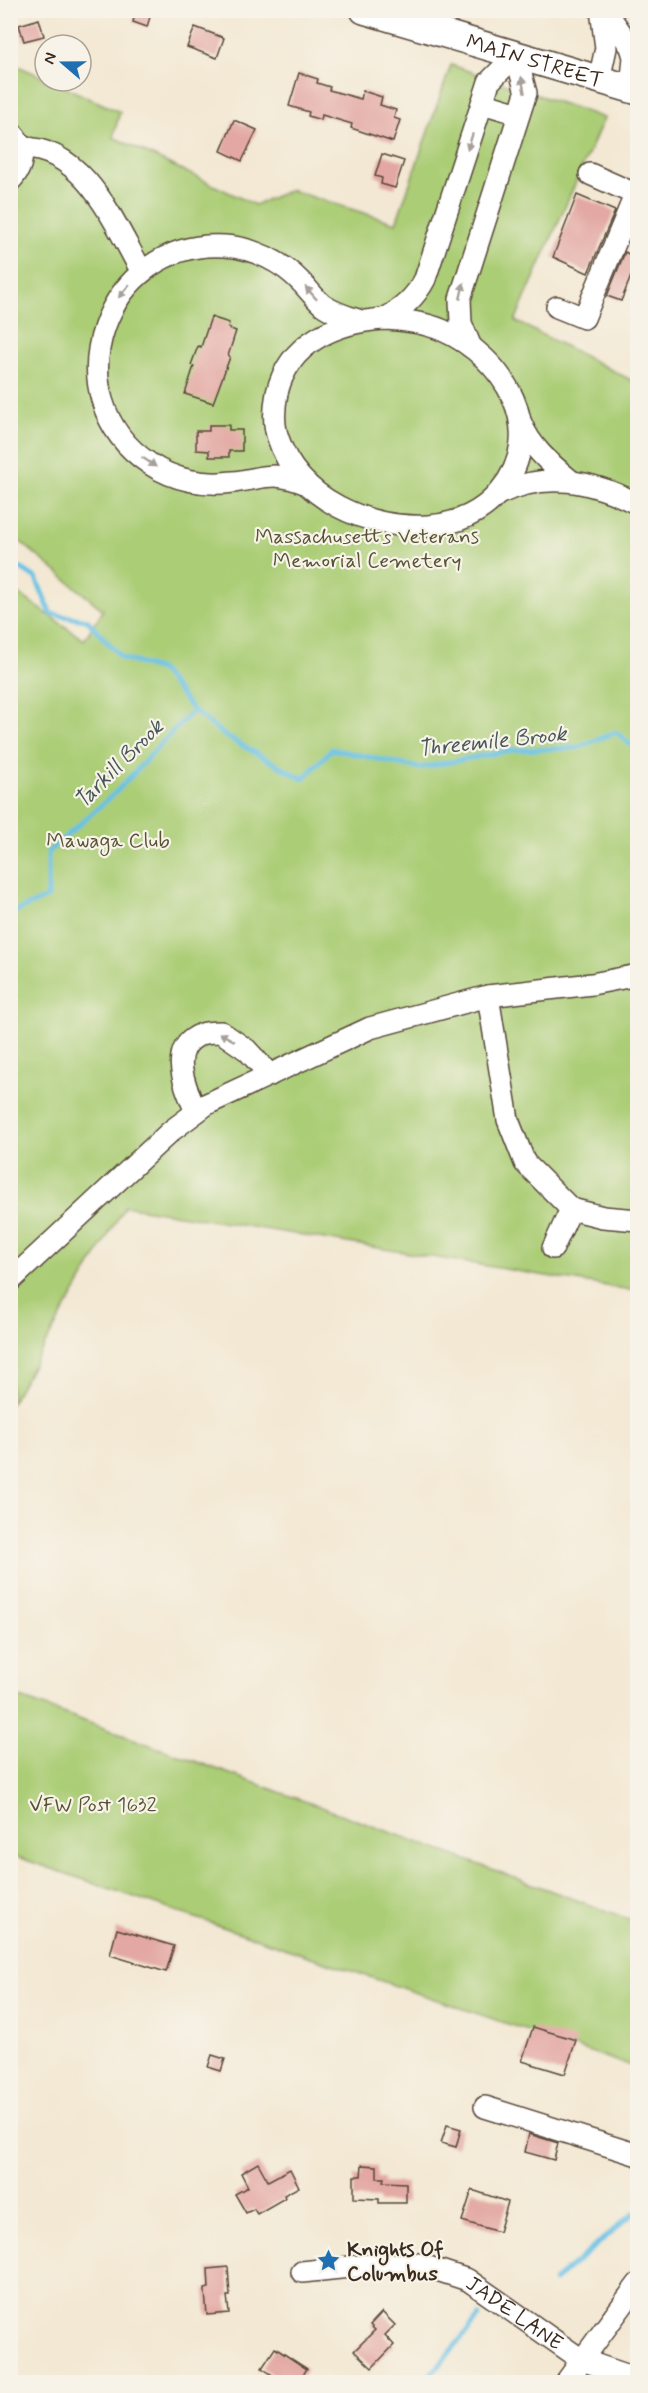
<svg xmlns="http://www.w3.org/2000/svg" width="648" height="2393" font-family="Mynerve,sans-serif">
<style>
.green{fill:#abcd76;stroke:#737c4a;stroke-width:1.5}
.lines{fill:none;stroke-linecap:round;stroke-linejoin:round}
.stream{stroke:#67c1e5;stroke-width:5}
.building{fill:#e3a8a3}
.minor-casing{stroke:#574639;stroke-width:24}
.major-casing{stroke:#574639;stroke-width:30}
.minor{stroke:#fff;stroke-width:21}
.major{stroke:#fff;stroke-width:27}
.oneway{fill:#a79f9a}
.labels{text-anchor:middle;stroke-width:4.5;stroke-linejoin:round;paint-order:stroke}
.street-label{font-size:21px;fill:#3b2a1e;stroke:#f7f3e8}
.park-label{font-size:21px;fill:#575334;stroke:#f7f3e8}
.poi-label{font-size:21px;font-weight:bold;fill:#3b2a1e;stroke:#f7f3e8;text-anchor:start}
.water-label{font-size:22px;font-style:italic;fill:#48575a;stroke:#f7f3e8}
</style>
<rect width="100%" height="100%" fill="#f7f3e8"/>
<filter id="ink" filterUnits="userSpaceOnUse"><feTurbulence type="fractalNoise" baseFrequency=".0167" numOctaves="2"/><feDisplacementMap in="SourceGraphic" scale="12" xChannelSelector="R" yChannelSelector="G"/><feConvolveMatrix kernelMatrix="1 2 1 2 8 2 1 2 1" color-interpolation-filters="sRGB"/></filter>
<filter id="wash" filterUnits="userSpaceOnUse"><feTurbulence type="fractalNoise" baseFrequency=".008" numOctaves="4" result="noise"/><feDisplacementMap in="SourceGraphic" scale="24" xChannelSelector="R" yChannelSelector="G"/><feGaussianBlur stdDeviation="1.35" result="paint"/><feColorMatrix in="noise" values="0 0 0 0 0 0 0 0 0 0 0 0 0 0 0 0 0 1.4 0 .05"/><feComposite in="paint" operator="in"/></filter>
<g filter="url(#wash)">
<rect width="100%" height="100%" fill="#f3e8d3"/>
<g class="green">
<polygon points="11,63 45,78 45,81 51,81 120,112 113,137 255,205 290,190 396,223 451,65 604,118 515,321 637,383 637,1291 125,1206 11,1403 11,588 84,640 103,610 11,534"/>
<polygon points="10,1694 637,1922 637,2068 11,1855"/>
</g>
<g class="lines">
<g class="stream">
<polyline points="10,561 36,578 51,614 87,620 122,658 160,670 193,710 225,736 303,779 332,749 419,768 512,750 576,748 616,732 638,751"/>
<polyline points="10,914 48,897 48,852 116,792 193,710"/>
<polyline points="554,2281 634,2213"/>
<polyline points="425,2382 479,2317"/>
</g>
</g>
<g id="blocks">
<g class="building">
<polygon points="136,10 152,10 147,27 133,22"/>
<polygon points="39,19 44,36 24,41 19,25"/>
<polygon points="195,27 224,38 217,58 187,47"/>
<polygon points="299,73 318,79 317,83 330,87 329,90 361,99 363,91 382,97 380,105 396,110 394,118 400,120 393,142 351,128 352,124 322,115 321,120 308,116 309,112 289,106"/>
<polygon points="234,120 257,130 242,161 221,151"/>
<polygon points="382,154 404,161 395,188 381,184 382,178 375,176"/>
<polygon points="577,195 615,211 588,273 553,257"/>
<polygon points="625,252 638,259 621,301 607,296"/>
<polygon points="211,317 229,323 228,328 236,331 228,356 230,357 213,403 185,394 194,366 191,365 198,346 201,347"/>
<polygon points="209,425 229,425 229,430 242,430 242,451 229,451 229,457 209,457 209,451 196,450 196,431 209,431"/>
<polygon points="117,1929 174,1946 166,1972 110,1955"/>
<polygon points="533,2027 576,2040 565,2074 522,2061"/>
<polygon points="212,2055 225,2059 221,2071 208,2067"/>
<polygon points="447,2125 461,2129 456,2147 441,2143"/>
<polygon points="529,2134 558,2143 554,2160 525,2152"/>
<polygon points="258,2163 268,2181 290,2169 299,2187 284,2195 285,2198 257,2214 254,2209 246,2213 235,2194 248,2187 241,2173"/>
<polygon points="362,2165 377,2166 377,2178 384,2178 383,2182 406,2183 406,2203 379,2203 379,2199 354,2198 354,2176 361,2176"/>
<polygon points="472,2190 508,2202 499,2232 462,2221"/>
<polygon points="228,2267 230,2296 227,2296 229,2313 207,2315 205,2292 205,2289 209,2288 208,2269"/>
<polygon points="382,2312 395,2325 385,2335 394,2345 372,2368 354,2351 375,2330 370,2325"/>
<polygon points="275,2348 307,2369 298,2382 283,2382 262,2368"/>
</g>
</g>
</g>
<g filter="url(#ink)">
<use href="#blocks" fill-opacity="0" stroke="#574639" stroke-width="1.5"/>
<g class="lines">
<defs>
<g id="minor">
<polyline points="605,10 631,47 634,57 631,89"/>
<polyline points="599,80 606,48 601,10"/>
<polyline points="482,103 519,114"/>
<path d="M10,131C26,145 25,166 10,181"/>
<path d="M21,148C85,147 115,225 142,272"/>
<polyline points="590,174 635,194"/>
<polyline points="557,307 584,318 638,188"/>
<path d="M384,319C404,320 423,322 442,330C504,357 550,431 500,491C482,513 456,524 428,526C368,529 298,500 278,438C273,424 274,408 277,393C289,342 336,322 384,319Z"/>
<path d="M384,319C402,309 415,298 425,279L489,82L516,55"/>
<polyline points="471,347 461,323 460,299 526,93 516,55"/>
<path d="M521,423C531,448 551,464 571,481"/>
<path d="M307,484C273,470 266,478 233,482C204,486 174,480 150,464C49,397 105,238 225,246C254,248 282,262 301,282C309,290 315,299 323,305C334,313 348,317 361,321"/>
<path d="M498,494C546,471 591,480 638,504"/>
<polyline points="488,996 592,984 638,975"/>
<path d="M196,1112C186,1088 166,1048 202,1034C207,1032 215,1032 221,1032L247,1050L270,1075"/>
<polyline points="571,1209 603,1217 638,1220"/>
<polyline points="10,1281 171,1131 207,1104 370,1028 488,996 508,1120 525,1163 571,1209 553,1248"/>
<polyline points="485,2107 638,2155"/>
<path id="s1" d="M302,2272L369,2265L419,2264L468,2280L582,2360L638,2379"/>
<polyline points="566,2382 638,2284"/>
</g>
<g id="major">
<path id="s2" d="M364,10L638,91"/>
</g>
</defs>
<use href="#minor" class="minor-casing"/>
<use href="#major" class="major-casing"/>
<use href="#minor" class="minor"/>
<use href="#major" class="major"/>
</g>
<defs><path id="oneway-solid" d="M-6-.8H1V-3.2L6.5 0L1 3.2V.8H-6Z" transform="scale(1.5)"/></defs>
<g class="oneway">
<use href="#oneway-solid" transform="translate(523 85) rotate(-101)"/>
<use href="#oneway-solid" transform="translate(470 142) rotate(108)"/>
<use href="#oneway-solid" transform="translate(124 291) rotate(129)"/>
<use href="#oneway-solid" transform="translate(462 291) rotate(-77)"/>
<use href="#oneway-solid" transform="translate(311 293) rotate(-132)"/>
<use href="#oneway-solid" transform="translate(149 462) rotate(34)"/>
<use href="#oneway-solid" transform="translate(227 1037) rotate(-152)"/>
</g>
</g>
<defs>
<symbol id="sight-bare" viewBox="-9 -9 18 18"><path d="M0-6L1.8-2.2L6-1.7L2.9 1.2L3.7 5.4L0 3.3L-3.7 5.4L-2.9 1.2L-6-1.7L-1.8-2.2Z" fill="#1f6fb2" stroke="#f7f3e8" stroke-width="2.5" paint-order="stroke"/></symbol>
</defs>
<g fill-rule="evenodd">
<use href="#sight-bare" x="312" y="2244" width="33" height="33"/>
</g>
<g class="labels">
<g class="street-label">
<text dy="7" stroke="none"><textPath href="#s2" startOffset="178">MAIN STREET</textPath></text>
<text dy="7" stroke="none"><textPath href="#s1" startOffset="226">JADE LANE</textPath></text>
</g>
<g class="park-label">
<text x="367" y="543">Massachusetts Veterans<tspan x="367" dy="24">Memorial Cemetery</tspan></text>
<text x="108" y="847">Mawaga Club</text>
<text x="93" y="1811">VFW Post 1632</text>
</g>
<g class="poi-label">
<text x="347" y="2256">Knights Of<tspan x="347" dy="24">Columbus</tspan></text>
</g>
<g class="water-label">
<text transform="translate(492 740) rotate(-6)" y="8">Threemile Brook</text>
<text transform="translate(118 763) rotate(-45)" y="8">Tarkill Brook</text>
</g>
</g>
<rect width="648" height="2393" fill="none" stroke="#f7f3e8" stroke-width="36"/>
<g transform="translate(63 63) rotate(290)"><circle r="28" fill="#f7f3e8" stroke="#aca397" stroke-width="1.5"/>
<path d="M0-4.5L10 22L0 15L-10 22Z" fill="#1f6fb2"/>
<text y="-9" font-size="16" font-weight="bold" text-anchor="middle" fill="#3b2a1e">N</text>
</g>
</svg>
